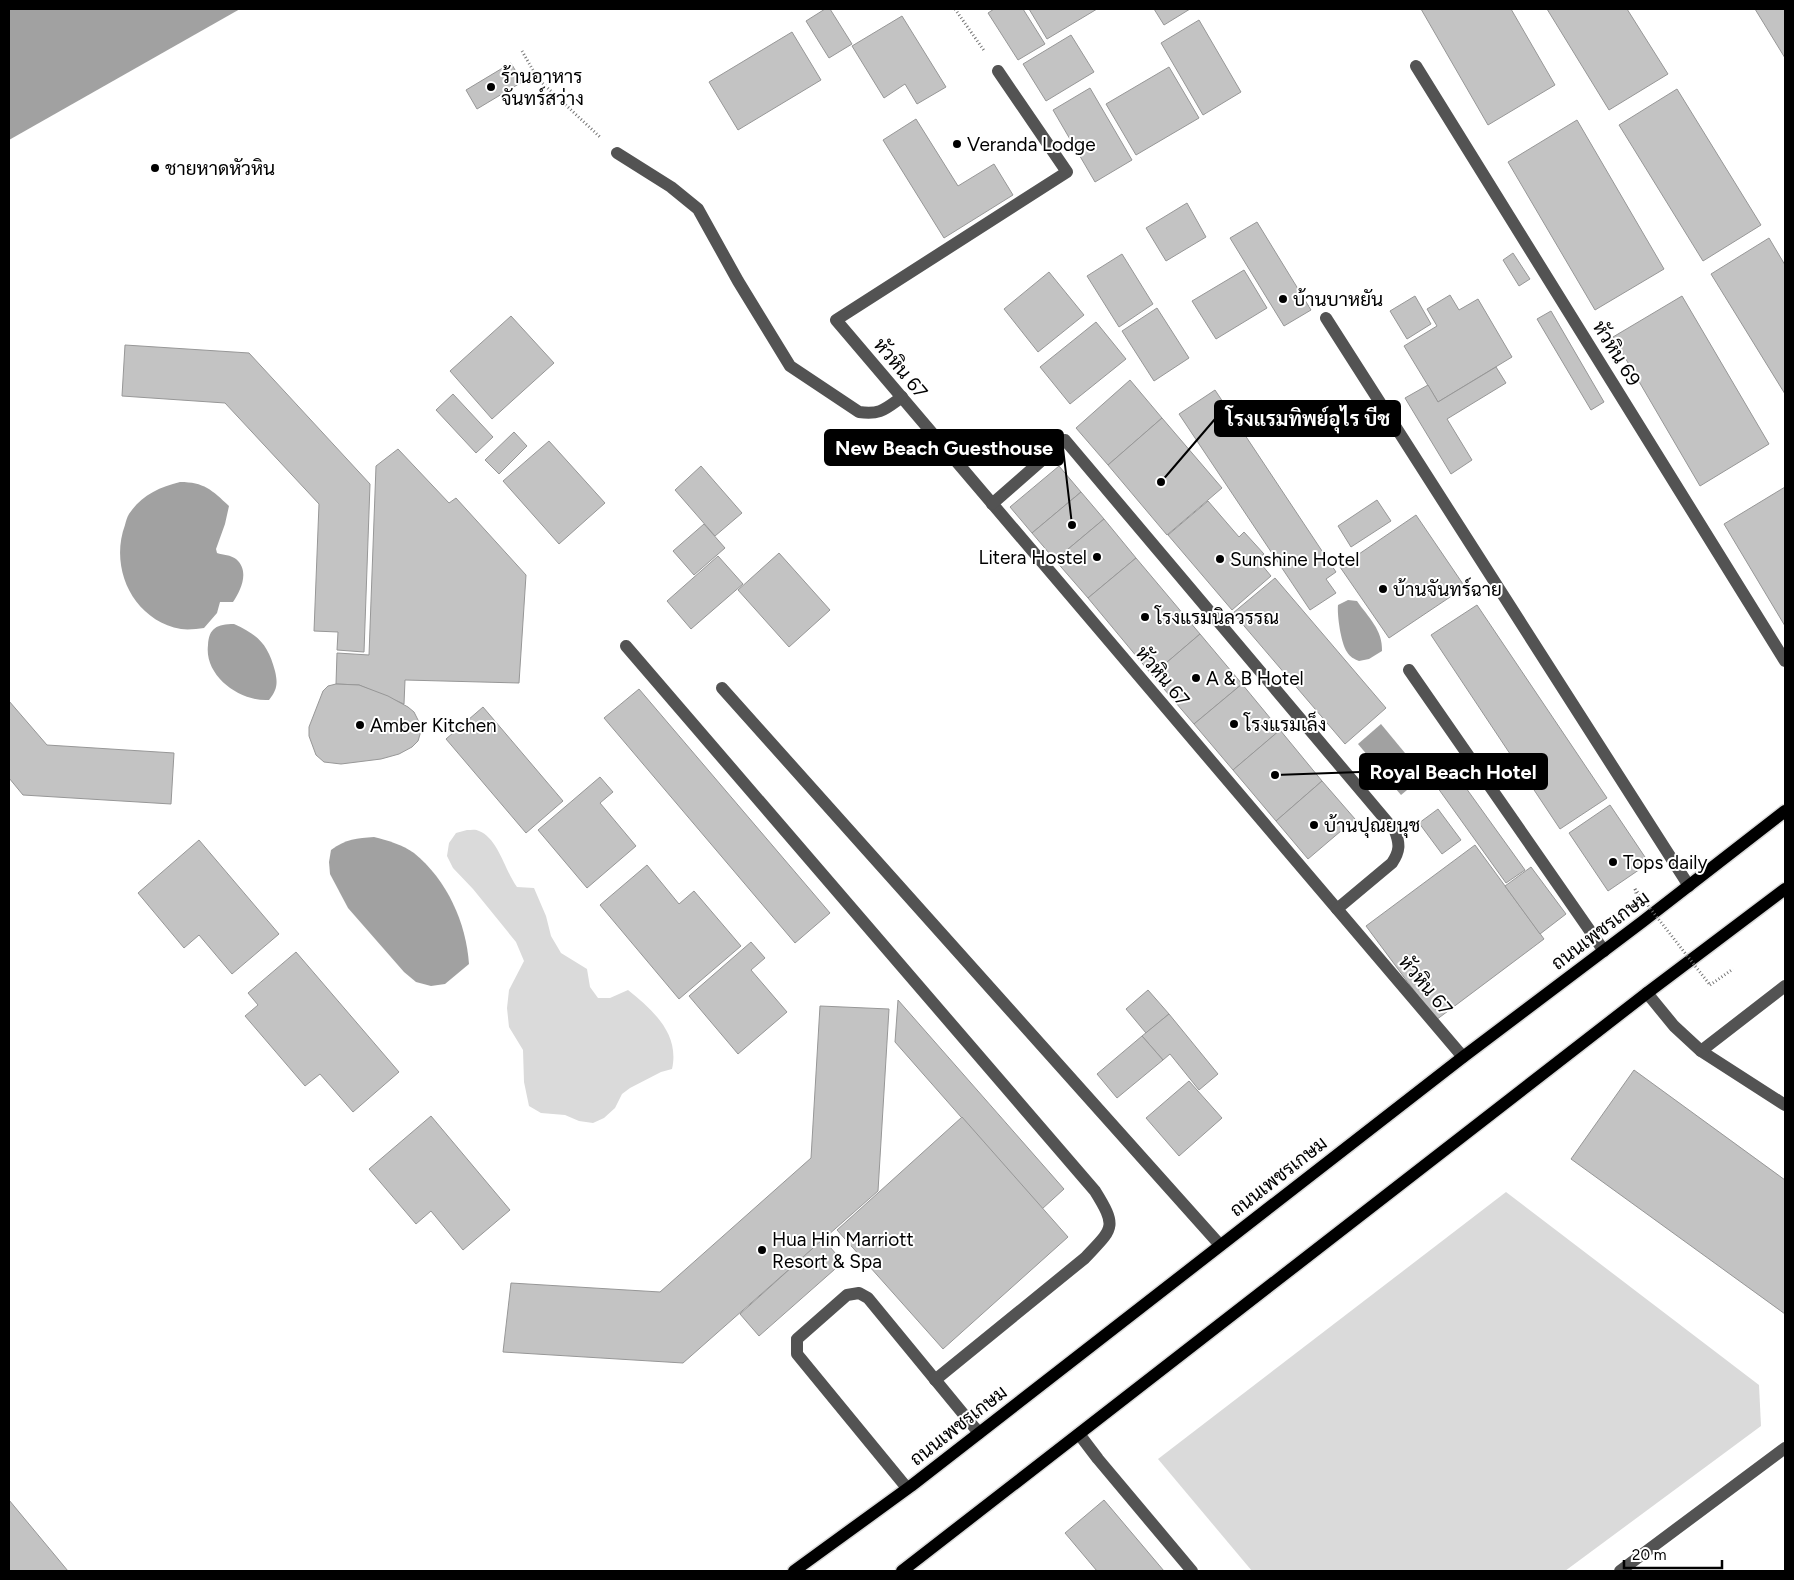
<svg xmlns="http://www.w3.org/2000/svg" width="1794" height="1580" font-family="Figtree,Sarabun,sans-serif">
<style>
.green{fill:#dadada}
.water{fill:#a1a1a1}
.building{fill:#c3c3c3;stroke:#979797}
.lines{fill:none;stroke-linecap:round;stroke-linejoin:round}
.major-casing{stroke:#dbdbdb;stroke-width:15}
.path{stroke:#757575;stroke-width:3;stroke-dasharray:1 2.5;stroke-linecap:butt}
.minor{stroke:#535353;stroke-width:12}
.major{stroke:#000;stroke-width:12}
.path-bridge{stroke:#757575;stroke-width:3;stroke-dasharray:1 2.5;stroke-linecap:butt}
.poi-dot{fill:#000;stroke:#fff;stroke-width:2}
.labels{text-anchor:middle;stroke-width:4;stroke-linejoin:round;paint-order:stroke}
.poi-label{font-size:19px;fill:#000;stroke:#fff;text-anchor:start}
.street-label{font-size:19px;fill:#000;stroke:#fff}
.leader{fill:none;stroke:#000;stroke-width:2}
.callout-dot{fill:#000;stroke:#fff;stroke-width:2}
.callout{fill:#000;stroke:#000;stroke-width:2}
.callout-label{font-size:20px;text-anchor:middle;font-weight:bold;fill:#fff}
</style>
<rect width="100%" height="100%" fill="#fff"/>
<g class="green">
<path d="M467,830C471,830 476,829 479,831C498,838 505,871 517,887L534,888L546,916L551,936L561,953L587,969L590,987L598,998H610L628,990C653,1010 680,1034 672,1069L661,1072L630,1088L622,1094L615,1108L604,1118L593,1123L579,1121L565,1115L541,1113L529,1106L524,1082L523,1050L509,1027L507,1008L509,990L524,961L516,942L473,889L453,868L447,856L449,843L456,833Z"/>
<polygon points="1506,1192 1759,1385 1761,1426 1565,1571 1252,1571 1158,1459"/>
</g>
<g class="water">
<polygon points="9,9 240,9 9,140"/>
<path d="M180,482C204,482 212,490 229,506L225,524L216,549L217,553C223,555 231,555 236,559C250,571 241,590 233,602H220L217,613L204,628C197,629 188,630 181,629C133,620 109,568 125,525C126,521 127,517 129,514C141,496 159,487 180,482Z"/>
<path d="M1348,600L1357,601C1368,617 1383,630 1382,651L1369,659L1359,661C1354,659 1350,657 1347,652C1341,643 1337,615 1338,605Z"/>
<path d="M234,624C258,635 268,644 275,671C278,684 277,690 269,700C240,702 204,676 208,645C209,628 217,624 234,624Z"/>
<polygon points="1381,724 1424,776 1401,795 1358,744"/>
<path d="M374,837C387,840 403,845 414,853C447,880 466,922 469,964L445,984L431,986L416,982L404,972L348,908L330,874L329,862L331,850C346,839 357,838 374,837Z"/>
</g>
<g class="building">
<polygon points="825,9 830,9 852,44 829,58 806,21"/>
<polygon points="994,9 1023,9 1045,44 1018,60 988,13"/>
<polygon points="1029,9 1097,9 1047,39"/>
<polygon points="1154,9 1190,9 1164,25"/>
<polygon points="1421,9 1511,9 1555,85 1488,125"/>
<polygon points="1547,9 1627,9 1668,74 1609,110"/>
<polygon points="1755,9 1785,9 1785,58"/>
<polygon points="902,16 946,87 917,104 905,84 884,98 852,46"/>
<polygon points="1199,20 1241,92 1203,115 1161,43"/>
<polygon points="792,32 821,80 738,130 709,82"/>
<polygon points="1071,35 1094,72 1046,101 1023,64"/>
<polygon points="511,63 522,82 477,109 466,90"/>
<polygon points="1169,67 1199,118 1136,155 1106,104"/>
<polygon points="1090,88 1132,160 1095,182 1053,110"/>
<polygon points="1677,89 1761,225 1703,261 1619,125"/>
<polygon points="916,119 958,186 994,164 1013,195 944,238 883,140"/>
<polygon points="1577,120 1664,269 1595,310 1508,162"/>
<polygon points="1187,203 1206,237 1166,261 1146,228"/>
<polygon points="1257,222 1311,310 1284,326 1230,238"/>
<polygon points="1769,238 1785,265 1785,394 1711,274"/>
<polygon points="1513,253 1530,279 1519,286 1503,260"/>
<polygon points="1122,254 1153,304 1119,327 1087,276"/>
<polygon points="1244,270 1267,308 1216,339 1192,301"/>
<polygon points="1049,272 1084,315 1038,352 1004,309"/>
<polygon points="1450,295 1459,310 1478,299 1512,357 1438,402 1404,346 1437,326 1427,309"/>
<polygon points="1415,296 1431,324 1407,339 1390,311"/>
<polygon points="1682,296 1769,444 1700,486 1613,337"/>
<polygon points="1157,308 1189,358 1154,381 1122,331"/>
<polygon points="1551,311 1604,402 1591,410 1537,319"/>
<polygon points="511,316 554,363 492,419 450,371"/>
<polygon points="1096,322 1126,359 1070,404 1040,367"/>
<polygon points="125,345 249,353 370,484 364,652 337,650 338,632 314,631 319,504 225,403 122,396"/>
<polygon points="1496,367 1506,383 1447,419 1472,460 1451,474 1405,398 1428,385 1438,402"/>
<polygon points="1130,380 1162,418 1108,465 1076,428"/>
<polygon points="1215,390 1336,572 1326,579 1336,593 1310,610 1179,414"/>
<polygon points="453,394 493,437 476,453 436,410"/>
<polygon points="1162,418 1222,488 1167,535 1108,465"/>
<polygon points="514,432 527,446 499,474 485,460"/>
<polygon points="549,441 605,503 559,544 503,481"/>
<polygon points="398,449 449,503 456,498 526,575 519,683 405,680 404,704 359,685 336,684 337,653 369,655 376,466"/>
<polygon points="701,466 742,513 715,536 675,490"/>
<polygon points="1059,466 1081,492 1032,533 1010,507"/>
<polygon points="1785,487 1785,626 1724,524"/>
<polygon points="1081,492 1104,519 1055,560 1032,533"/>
<polygon points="1377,500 1391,521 1351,547 1338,526"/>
<polygon points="1208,501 1239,537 1244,532 1264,554 1257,559 1271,576 1232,610 1168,535"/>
<polygon points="1416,515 1465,587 1389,638 1340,567"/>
<polygon points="1104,519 1136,558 1088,598 1055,560"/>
<polygon points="704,524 725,548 694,575 673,551"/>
<polygon points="779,553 830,610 789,647 738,590"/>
<polygon points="718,556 743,584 691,629 667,601"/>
<polygon points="1136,558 1200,634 1152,675 1088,598"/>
<polygon points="1275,578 1386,708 1345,744 1233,613"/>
<polygon points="1477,605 1607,798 1560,829 1431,635"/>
<polygon points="1200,634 1242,684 1194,724 1152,675"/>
<polygon points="336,684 359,685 388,696 408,707 414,712 420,724 421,731 418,741 412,747 399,754 381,759 341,764 324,762 316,755 309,736 309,727 323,691 328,686"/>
<polygon points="1242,684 1280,730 1233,770 1194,724"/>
<polygon points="639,689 830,913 795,943 604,718"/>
<polygon points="9,701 47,745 174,753 171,804 23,795 9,778"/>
<polygon points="483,707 563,801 526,833 446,739"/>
<polygon points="1280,730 1322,781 1276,821 1233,770"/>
<polygon points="1448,763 1525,870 1506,883 1430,777"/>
<polygon points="600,777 613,792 600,803 636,846 587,888 538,830"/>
<polygon points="1322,781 1355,819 1308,859 1276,821"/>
<polygon points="1610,805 1649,863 1608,891 1569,833"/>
<polygon points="1438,809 1461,840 1442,854 1419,823"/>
<polygon points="199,840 279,934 232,974 199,935 184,948 138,893"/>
<polygon points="1475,845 1544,939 1436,1020 1366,926"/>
<polygon points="647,865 679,904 694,891 741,946 679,999 600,905"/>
<polygon points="1531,867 1566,914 1540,934 1505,886"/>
<polygon points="751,942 765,958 751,970 787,1012 738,1054 689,996"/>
<polygon points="296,952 399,1072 353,1112 320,1074 305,1086 245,1016 258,1005 248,993"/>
<polygon points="1148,990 1169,1014 1146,1033 1126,1009"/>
<polygon points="898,1000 1064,1189 1042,1209 895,1042"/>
<polygon points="820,1006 889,1009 878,1191 683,1363 503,1352 511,1283 660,1292 811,1158"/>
<polygon points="1169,1014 1218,1074 1199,1090 1170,1054 1163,1060 1142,1036"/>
<polygon points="1142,1036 1163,1060 1117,1098 1097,1074"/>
<polygon points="1634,1070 1785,1180 1785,1314 1571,1159"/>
<polygon points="1189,1081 1222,1118 1179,1156 1146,1118"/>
<polygon points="431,1116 510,1210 463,1250 431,1211 416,1224 369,1169"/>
<polygon points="962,1117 1068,1237 943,1349 837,1230"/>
<polygon points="823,1239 843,1262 759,1336 740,1314"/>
<polygon points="9,1500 68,1571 9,1571"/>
<polygon points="1104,1500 1164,1571 1097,1571 1065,1533"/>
</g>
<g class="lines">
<defs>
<g id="major">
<polyline points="794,1571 911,1486 1463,1057 1642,922 1785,811"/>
<polyline points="902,1571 1647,993 1785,889"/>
</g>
</defs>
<use href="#major" class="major-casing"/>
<g class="path">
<polyline points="955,9 985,52"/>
<polyline points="522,51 538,79 600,137"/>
<polyline points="1635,889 1637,897"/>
<polyline points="1710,985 1733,969"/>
</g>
<g class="minor">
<polyline points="1416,66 1785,661"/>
<polyline points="998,71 1067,172 836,320 1463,1057"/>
<path d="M617,153L671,187L698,209L738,281L790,366L859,412C881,415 885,409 902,397"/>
<polyline points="1326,318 1689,886"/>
<path d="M992,504L1065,440L1395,831C1400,844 1400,851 1392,863L1337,909"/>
<path d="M626,646L1095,1191C1118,1228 1113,1228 1085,1258L935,1380"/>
<polyline points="1409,670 1604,951"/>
<polyline points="722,688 1220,1245"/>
<polyline points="1647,993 1674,1026 1701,1051 1785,1105"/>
<polyline points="1701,1051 1785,986"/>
<polyline points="1079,1434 1098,1459 1192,1571"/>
<polyline points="907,1488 797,1354 797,1339 847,1295 859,1293 868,1298 979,1433"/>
<polyline points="1620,1571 1785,1448"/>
</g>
<use href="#major" class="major"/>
<polyline class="path-bridge" points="1635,889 1710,985"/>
</g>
<g class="poi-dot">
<circle cx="491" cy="87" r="5"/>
<circle cx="957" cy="144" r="5"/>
<circle cx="155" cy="168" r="5"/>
<circle cx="1283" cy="299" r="5"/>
<circle cx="1097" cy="557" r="5"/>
<circle cx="1220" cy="559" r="5"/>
<circle cx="1383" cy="589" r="5"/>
<circle cx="1145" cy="617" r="5"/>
<circle cx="1196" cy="678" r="5"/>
<circle cx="1234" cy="724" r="5"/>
<circle cx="360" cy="725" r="5"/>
<circle cx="1314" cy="825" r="5"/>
<circle cx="1613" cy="862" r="5"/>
<circle cx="762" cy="1250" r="5"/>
</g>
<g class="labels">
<g class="poi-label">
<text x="501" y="83">ร้านอาหาร<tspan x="501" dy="22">จันทร์สว่าง</tspan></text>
<text x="967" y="151">Veranda Lodge</text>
<text x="165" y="175">ชายหาดหัวหิน</text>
<text x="1293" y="306">บ้านบาหยัน</text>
<text x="1087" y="564" text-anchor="end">Litera Hostel</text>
<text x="1230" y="566">Sunshine Hotel</text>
<text x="1393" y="596">บ้านจันทร์ฉาย</text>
<text x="1155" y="624">โรงแรมนิลวรรณ</text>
<text x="1206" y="685">A &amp; B Hotel</text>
<text x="1244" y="731">โรงแรมเล็ง</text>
<text x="370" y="732">Amber Kitchen</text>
<text x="1324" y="832">บ้านปุณยนุช</text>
<text x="1623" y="869">Tops daily</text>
<text x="772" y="1246">Hua Hin Marriott<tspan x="772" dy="22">Resort &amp; Spa</tspan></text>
</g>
<g class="street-label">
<text transform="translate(1617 353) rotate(58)" y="7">หัวหิน 69</text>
<text transform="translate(901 368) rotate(50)" y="7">หัวหิน 67</text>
<text transform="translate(1163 676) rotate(50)" y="7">หัวหิน 67</text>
<text transform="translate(1600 930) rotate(-37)" y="7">ถนนเพชรเกษม</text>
<text transform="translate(1426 985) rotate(50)" y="7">หัวหิน 67</text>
<text transform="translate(1278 1176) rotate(-38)" y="7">ถนนเพชรเกษม</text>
<text transform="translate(958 1425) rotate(-38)" y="7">ถนนเพชรเกษม</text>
</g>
</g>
<path class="leader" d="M1161 482L1215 419M1072 525L1063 448M1275 775L1360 772"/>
<g class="callout-dot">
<circle cx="1161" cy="482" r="5"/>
<circle cx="1072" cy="525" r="5"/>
<circle cx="1275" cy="775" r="5"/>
</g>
<g class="callout">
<rect x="1215" y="401" width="185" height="35" rx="5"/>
<rect x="825" y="430" width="238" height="35" rx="5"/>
<rect x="1360" y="754" width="187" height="35" rx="5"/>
</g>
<g class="callout-label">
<text x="1308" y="426">โรงแรมทิพย์อุไร บีช</text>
<text x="944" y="455">New Beach Guesthouse</text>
<text x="1453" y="779">Royal Beach Hotel</text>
</g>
<rect width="1794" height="1580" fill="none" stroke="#000000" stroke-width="20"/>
<path d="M1624 1560v8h98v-8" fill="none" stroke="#000000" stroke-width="2.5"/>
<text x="1632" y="1560" font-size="15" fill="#000000" stroke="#ffffff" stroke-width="4" paint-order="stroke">20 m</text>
</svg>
